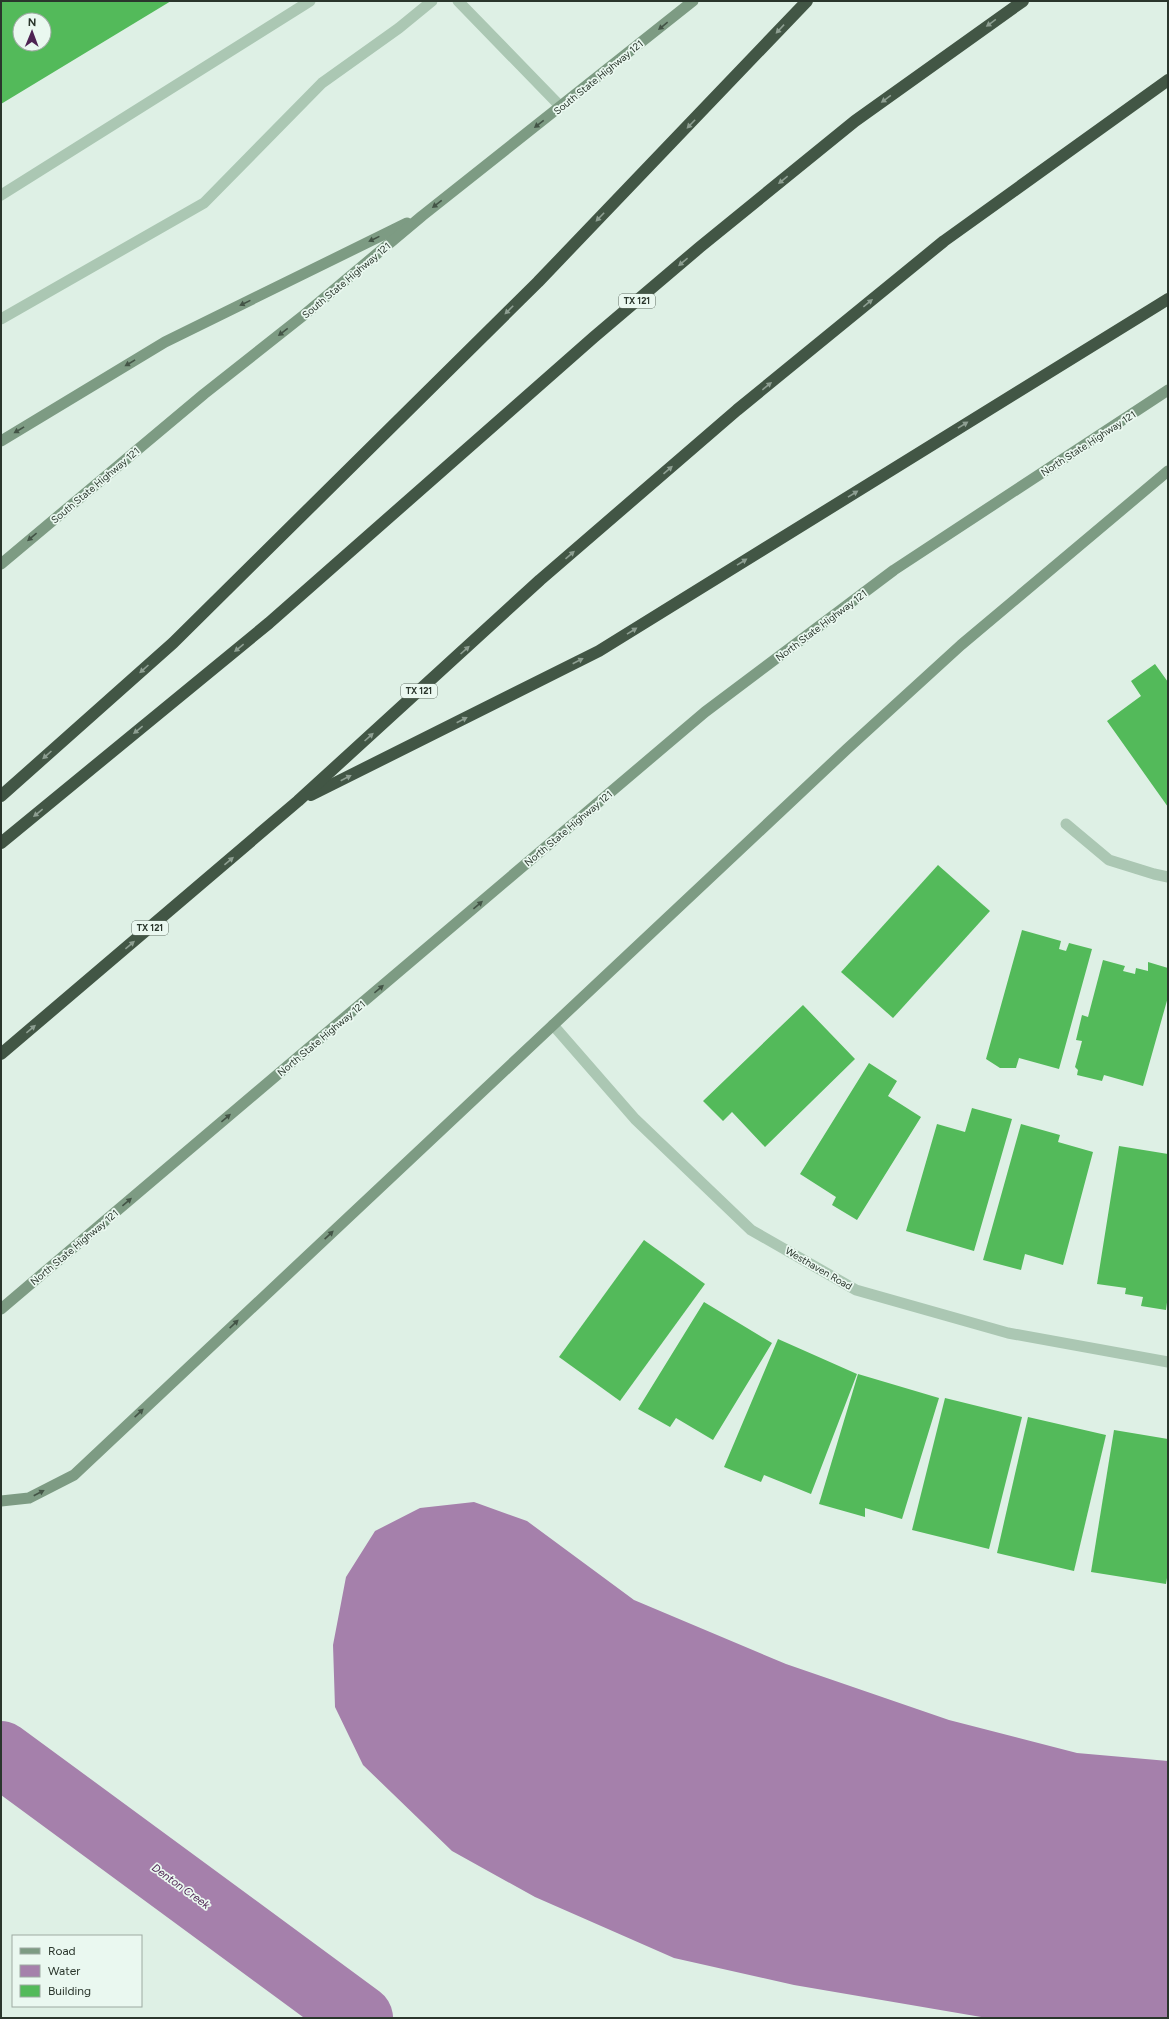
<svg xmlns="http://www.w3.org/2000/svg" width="1169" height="2019" font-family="Figtree,sans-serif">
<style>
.water{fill:#a580ab}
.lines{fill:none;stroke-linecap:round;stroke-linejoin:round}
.river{stroke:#a580ab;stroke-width:66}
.building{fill:#53ba5a;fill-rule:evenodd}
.service{stroke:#abc7b3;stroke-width:11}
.minor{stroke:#abc7b3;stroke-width:11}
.secondary{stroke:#7d9b83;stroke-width:11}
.motorway{stroke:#425645;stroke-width:12}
.oneway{fill:#8e9f92}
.oneway2{fill:#435446}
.labels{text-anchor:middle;stroke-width:3.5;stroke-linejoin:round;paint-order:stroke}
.shield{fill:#eaf8f0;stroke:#647067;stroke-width:1}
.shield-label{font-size:9px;font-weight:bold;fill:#2a362c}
.street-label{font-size:10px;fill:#2a362c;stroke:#eaf8f0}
.water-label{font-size:11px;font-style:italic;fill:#4e2353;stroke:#eaf8f0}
</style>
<rect width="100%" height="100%" fill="#def0e5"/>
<polygon class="water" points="474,1502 527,1521 634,1600 786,1664 949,1720 1077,1753 1168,1761 1168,2018 987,2018 794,1985 674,1958 535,1897 452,1851 363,1765 335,1707 333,1645 346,1577 375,1531 420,1508"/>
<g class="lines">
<polyline class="river" points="1,1754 360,2018"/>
</g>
<g class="building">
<path d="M1,1H171L1,104ZM20,20H44V44H20Z"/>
<polygon points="1155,664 1168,682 1168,807 1107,721 1141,696 1131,681"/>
<polygon points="938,865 990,911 893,1018 841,972"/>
<polygon points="1022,930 1061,941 1059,949 1066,951 1069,943 1092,949 1059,1069 1019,1058 1016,1068 1000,1068 986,1059"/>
<polygon points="1103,960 1125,966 1123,971 1135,974 1136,968 1148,971 1148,962 1168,968 1168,997 1143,1086 1104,1075 1102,1081 1077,1075 1078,1070 1075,1067 1082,1041 1076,1040 1082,1015 1088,1017"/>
<polygon points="803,1005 855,1059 765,1147 732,1112 723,1121 703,1101"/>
<polygon points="869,1063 897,1081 888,1096 921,1117 857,1220 832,1205 836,1197 800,1174"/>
<polygon points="972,1108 1012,1119 974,1251 906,1231 937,1124 965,1132"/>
<polygon points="1021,1124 1060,1135 1058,1142 1093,1152 1063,1265 1025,1254 1021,1270 983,1260"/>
<polygon points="1119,1146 1168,1154 1168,1295 1166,1310 1141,1306 1143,1297 1125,1294 1126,1288 1097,1284"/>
<polygon points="644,1240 705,1284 620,1401 559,1357"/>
<polygon points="704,1302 772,1343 713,1440 676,1418 670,1427 638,1409"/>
<polygon points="778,1339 857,1374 811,1494 764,1475 761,1482 724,1467"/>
<polygon points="858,1374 939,1398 902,1519 865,1508 865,1517 819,1504"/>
<polygon points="945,1398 1022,1417 989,1549 912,1530"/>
<polygon points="1028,1417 1106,1435 1074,1571 997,1553"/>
<polygon points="1114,1430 1168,1439 1168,1572 1166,1584 1091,1572"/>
</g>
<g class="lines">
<g class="service">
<polyline points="458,1 561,107"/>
<polyline points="1,195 310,1"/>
<polyline points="1,319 204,203 322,83 399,28 432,1"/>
</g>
<g class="minor">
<polyline points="1066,824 1109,860 1154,874 1168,877"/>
<polyline points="553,1025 635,1119 751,1230 856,1290 1008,1333 1168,1362"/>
</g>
<g class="secondary">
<polyline points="1,441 165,342 407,223"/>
<polyline points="1,564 204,394 304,315 422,216 693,1"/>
<polyline points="1,1309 705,712 894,570 1168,390"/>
<polyline points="1,1501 29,1498 74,1475 847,749 961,645 1168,471"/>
</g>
<g class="motorway">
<polyline points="311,795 599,651 1168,299"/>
<polyline points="1,796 173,643 538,282 807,1"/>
<polyline points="1,843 269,623 594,337 700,247 855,121 1023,1"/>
<polyline points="1,1054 298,801 540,580 737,410 944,241 1168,80"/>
</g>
</g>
<defs><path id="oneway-solid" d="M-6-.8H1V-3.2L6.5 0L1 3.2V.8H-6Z"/></defs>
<g class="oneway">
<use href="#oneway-solid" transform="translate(991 23) rotate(144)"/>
<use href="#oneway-solid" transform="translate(780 29) rotate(133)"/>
<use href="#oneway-solid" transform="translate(886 99) rotate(144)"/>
<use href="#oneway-solid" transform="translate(691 124) rotate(134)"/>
<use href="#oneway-solid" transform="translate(783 180) rotate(141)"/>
<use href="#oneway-solid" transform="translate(600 217) rotate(134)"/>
<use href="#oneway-solid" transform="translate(683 262) rotate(140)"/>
<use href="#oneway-solid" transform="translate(868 303) rotate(-39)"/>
<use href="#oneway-solid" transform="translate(509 310) rotate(135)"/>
<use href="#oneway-solid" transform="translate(767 386) rotate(-39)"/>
<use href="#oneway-solid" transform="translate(963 425) rotate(-32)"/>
<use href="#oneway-solid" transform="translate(668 470) rotate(-41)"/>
<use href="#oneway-solid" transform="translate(853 494) rotate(-32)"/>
<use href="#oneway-solid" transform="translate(570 555) rotate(-41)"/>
<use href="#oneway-solid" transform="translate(742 562) rotate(-32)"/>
<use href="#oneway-solid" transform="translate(632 631) rotate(-32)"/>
<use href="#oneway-solid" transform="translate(239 648) rotate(141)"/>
<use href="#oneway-solid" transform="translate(465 650) rotate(-42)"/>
<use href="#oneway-solid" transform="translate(578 661) rotate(-27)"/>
<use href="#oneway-solid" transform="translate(144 669) rotate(138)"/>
<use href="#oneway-solid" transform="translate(462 720) rotate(-27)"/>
<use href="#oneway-solid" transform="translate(138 730) rotate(141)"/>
<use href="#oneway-solid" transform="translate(369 737) rotate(-42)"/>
<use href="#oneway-solid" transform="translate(47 755) rotate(138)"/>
<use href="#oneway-solid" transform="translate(346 778) rotate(-27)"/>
<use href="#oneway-solid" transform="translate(38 813) rotate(141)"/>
<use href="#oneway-solid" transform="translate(229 861) rotate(-40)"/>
<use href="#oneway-solid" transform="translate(130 945) rotate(-40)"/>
<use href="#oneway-solid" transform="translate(31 1029) rotate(-40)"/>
</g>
<g class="oneway2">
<use href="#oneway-solid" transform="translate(663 26) rotate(141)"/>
<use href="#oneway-solid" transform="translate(539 124) rotate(142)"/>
<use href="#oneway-solid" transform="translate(437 204) rotate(142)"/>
<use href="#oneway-solid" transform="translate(374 239) rotate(154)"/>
<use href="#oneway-solid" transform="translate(245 303) rotate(154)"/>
<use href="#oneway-solid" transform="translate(283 332) rotate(142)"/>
<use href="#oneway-solid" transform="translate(130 363) rotate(149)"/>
<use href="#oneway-solid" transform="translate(19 430) rotate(149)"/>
<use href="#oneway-solid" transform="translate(32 537) rotate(140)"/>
<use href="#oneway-solid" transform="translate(478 905) rotate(-40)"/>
<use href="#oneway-solid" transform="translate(379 989) rotate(-40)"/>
<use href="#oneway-solid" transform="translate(226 1118) rotate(-40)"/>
<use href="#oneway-solid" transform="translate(127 1202) rotate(-40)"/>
<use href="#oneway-solid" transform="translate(329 1235) rotate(-43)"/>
<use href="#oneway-solid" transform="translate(234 1324) rotate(-43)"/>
<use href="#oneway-solid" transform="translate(139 1413) rotate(-43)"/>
<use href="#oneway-solid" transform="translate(39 1493) rotate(-28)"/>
</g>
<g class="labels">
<g class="shield">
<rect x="619" y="294" width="36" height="14" rx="3"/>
<rect x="401" y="684" width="36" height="14" rx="3"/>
<rect x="132" y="921" width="36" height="14" rx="3"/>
</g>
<g class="shield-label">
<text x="637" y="304">TX 121</text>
<text x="419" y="694">TX 121</text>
<text x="150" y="931">TX 121</text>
</g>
<g class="street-label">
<text transform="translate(598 77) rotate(-39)" y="4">South State Highway 121</text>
<text transform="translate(346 280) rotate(-40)" y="4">South State Highway 121</text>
<text transform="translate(1088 443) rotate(-33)" y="4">North State Highway 121</text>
<text transform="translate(95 485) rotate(-40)" y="4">South State Highway 121</text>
<text transform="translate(821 625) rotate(-37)" y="4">North State Highway 121</text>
<text transform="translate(568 828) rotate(-40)" y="4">North State Highway 121</text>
<text transform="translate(321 1038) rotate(-40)" y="4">North State Highway 121</text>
<text transform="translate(74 1247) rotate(-40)" y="4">North State Highway 121</text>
<text transform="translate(819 1268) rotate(30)" y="4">Westhaven Road</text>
</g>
<g class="water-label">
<text transform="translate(181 1886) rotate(36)" y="4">Denton Creek</text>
</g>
</g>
<rect width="1169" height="2019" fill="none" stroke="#2a362c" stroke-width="4"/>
<rect x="12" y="1935" width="130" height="72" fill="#eaf8f0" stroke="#9daaa2"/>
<rect x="20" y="1948" width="20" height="6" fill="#7d9b83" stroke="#9daaa2"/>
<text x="48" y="1955" font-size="12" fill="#2a362c">Road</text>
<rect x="20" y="1965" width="20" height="12" fill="#a580ab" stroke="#9daaa2"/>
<text x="48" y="1975" font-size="12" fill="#2a362c">Water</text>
<rect x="20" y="1985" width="20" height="12" fill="#53ba5a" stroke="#9daaa2"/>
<text x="48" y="1995" font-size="12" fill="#2a362c">Building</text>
<g transform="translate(32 32) rotate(1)"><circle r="19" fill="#eaf8f0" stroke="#9daaa2"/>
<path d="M0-3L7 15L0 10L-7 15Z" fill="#4e2353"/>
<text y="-6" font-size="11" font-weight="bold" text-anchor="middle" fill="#2a362c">N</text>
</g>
</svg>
